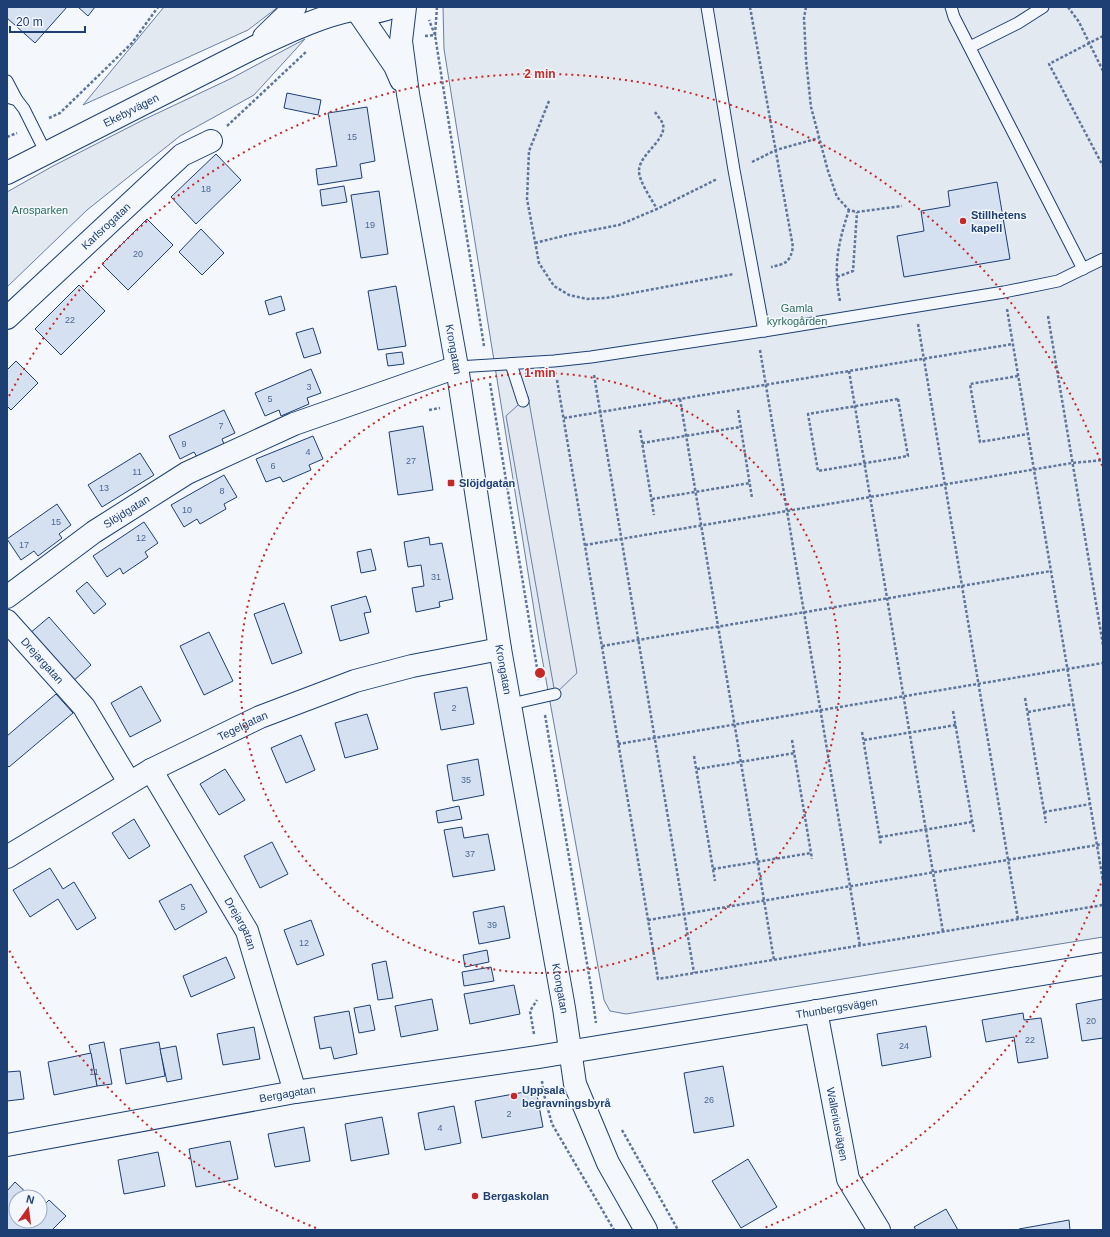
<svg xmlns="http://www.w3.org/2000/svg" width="1110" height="1237" font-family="Helvetica,sans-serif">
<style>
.green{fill:#e3e9f0;stroke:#687fa3}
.parking{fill:#e3e8f0;stroke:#687fa3}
.building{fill:#d5e0f0;stroke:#1d3f73}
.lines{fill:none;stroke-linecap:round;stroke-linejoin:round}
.service-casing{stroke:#1d3f73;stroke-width:13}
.minor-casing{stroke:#1d3f73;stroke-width:24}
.tertiary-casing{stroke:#1d3f73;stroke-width:24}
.path{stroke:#5e769c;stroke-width:2.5;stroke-dasharray:3 2;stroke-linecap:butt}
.service{stroke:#f4f7fb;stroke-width:11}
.minor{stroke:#f4f7fb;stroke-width:22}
.tertiary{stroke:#f4f7fb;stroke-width:22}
.ring{fill:none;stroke:#c62828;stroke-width:2;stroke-dasharray:2 4}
.poi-dot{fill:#c62828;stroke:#f4f7fb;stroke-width:1.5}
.labels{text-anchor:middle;stroke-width:3;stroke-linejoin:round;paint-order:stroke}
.number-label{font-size:9px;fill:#4b6792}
.street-label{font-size:11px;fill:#1d3f73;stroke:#f4f7fb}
.park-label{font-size:11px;fill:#2c6c60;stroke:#f4f7fb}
.poi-label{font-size:11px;font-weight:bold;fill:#1d3f73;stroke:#f4f7fb;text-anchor:start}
.centre{fill:#c62828;stroke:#f4f7fb;stroke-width:2}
.ring-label{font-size:12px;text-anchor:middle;font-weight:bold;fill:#c62828;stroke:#f4f7fb;stroke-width:3;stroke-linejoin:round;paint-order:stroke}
</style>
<rect width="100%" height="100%" fill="#f4f7fb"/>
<g class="green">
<polygon points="164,7 278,7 248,30 83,105"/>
<polygon points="443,7 1103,7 1103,937 626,1014 610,1011 604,1000 539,641 444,49"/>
<polygon points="305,39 254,95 180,136 87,210 7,287 7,192 53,166 143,120 232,78"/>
</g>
<polygon class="parking" points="528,396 577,673 555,694 506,416"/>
<g class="building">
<polygon points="7,7 67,7 35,43 7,18"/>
<polygon points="78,7 95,7 88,16"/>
<polygon points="287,93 321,100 318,115 284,108"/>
<polygon points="367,107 375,161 360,164 362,178 318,185 316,169 337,166 328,113"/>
<polygon points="216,154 241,180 196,224 171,197"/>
<polygon points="997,182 1010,259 904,277 897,236 924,231 921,211 950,206 948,191"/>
<polygon points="344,186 347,202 322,206 320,190"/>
<polygon points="379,191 388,254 361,258 351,195"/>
<polygon points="147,219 173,245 128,290 102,264"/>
<polygon points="201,229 224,253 202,275 179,252"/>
<polygon points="79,285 105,311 61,355 35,329"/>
<polygon points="396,286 406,346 378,350 368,291"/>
<polygon points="281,296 285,310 269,315 265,301"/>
<polygon points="313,328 321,353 304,358 296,333"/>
<polygon points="402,352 404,364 388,366 386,354"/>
<polygon points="16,361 38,383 11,410 7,406 7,370"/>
<polygon points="311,369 321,393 307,398 309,404 281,416 279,410 265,416 255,393"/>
<polygon points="224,410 235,433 222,439 224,444 197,457 194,452 180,459 169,436"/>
<polygon points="423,426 433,490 398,495 389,432"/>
<polygon points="313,436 323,459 309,465 311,470 283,482 280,477 266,482 256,459"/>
<polygon points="140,453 154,475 102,507 88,485"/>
<polygon points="224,475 237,497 224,504 226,509 200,524 197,519 184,527 171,505"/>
<polygon points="57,504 71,525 59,534 62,538 38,556 34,551 21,560 7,539"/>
<polygon points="144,522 158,543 145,552 148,557 123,574 120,568 107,577 93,556"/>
<polygon points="429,537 430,545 442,543 453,599 439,602 440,607 416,612 412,588 424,586 421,565 408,567 404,542"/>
<polygon points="371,549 376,570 361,573 357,552"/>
<polygon points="87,582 106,604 94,614 76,591"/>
<polygon points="366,596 371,612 364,613 369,633 340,641 331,606"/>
<polygon points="284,603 302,653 272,664 254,614"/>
<polygon points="49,617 91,665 72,682 29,634"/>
<polygon points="209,632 233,681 204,695 180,646"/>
<polygon points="141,686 161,721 130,737 111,703"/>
<polygon points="467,687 474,724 441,730 434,693"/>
<polygon points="56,694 73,713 9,767 7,765 7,736"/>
<polygon points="367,714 378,749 345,758 335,723"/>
<polygon points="301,735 315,770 286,783 271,748"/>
<polygon points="478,759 484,795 453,801 447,765"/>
<polygon points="225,769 245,800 219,815 200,784"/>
<polygon points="459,806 462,819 438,823 436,811"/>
<polygon points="134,819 150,846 129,859 112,833"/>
<polygon points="462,827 464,838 488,834 495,870 453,877 444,830"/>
<polygon points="272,842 288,874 260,888 244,856"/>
<polygon points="50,868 63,889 74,882 96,918 77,930 58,899 30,917 13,890"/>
<polygon points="191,884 207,912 175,930 159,901"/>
<polygon points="504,906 510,938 479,944 473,912"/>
<polygon points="311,920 324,955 297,965 284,930"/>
<polygon points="487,950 489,962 465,967 463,955"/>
<polygon points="226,957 235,978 191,997 183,976"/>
<polygon points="386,961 393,998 378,1000 372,964"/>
<polygon points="491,967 494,981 464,986 462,972"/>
<polygon points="514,985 520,1014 470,1024 464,994"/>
<polygon points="432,999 438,1030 401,1037 395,1006"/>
<polygon points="1103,999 1103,1038 1082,1041 1076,1004"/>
<polygon points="370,1005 375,1030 359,1033 354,1008"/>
<polygon points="349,1011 357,1054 334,1059 331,1047 320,1049 314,1017"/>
<polygon points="1023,1013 1024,1020 1041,1018 1048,1058 1018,1063 1014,1037 986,1042 982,1020"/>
<polygon points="926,1026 931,1057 882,1066 877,1034"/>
<polygon points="254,1027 260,1059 223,1065 217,1034"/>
<polygon points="104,1042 112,1084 97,1086 89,1045"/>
<polygon points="159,1042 165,1076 126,1084 120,1049"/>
<polygon points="176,1046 182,1079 167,1082 160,1049"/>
<polygon points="91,1053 97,1086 54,1095 48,1062"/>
<polygon points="723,1066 734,1126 694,1133 684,1073"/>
<polygon points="20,1071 24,1099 7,1101 7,1072"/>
<polygon points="536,1090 543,1127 482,1138 475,1101"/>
<polygon points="454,1106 461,1143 425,1150 418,1113"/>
<polygon points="382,1117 389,1154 351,1161 345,1124"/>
<polygon points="304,1127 310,1161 275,1167 268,1134"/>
<polygon points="230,1141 238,1179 196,1187 189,1149"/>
<polygon points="158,1152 165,1186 124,1194 118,1160"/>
<polygon points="748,1159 777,1207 741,1228 712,1181"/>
<polygon points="15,1182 31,1197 16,1197 16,1221 40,1221 40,1205 42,1207 49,1200 66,1216 52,1230 7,1230 7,1191"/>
<polygon points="946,1209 958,1230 916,1230 914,1227"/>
<polygon points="1069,1220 1070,1230 1019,1230 1019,1229"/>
</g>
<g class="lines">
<defs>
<g id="service">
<polyline points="707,7 734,170 764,331"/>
<polyline points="951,7 954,17 1083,269"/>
<polyline points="970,47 1018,23 1043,7"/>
<polyline points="7,81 17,100"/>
<polyline points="7,97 17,100 24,109 46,153"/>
<polyline points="511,364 523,401"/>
<polyline points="457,367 554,361 591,357 764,331 1004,292 1058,281 1103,259"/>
<polyline points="511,704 555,694"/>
</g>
<g id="minor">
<path id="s1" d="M7,173L255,47"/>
<path id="s2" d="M7,318L182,155L211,141"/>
<path id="s3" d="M7,597L94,532L187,473L294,424L457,367"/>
<path id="s4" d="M7,621L84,707L129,782"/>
<path id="s5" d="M151,770L247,931L295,1092"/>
<path id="s6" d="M7,857L151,770L260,717L355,681L412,666L500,649"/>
<path id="s7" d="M816,1011L848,1179L879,1230"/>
<path id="s8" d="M7,1145L295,1092L538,1057L1103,964"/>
</g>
<g id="tertiary">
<path id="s9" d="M405,7L401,41L408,94L457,367L500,649L564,1008L575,1084L608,1163L646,1230"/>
<path d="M347,8C362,15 377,13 392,7"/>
<polyline points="358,12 395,66 401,80"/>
<polyline points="264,37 295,7"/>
<path d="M255,47C286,33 318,17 352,10"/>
</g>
</defs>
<use href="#service" class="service-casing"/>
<use href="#minor" class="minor-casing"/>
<use href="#tertiary" class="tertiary-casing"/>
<g class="path">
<polyline points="437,7 435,35 484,346"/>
<path d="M750,7L793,247C790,262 786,264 771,267"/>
<polyline points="806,7 804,18 806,60 811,107 828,171 837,197 849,210 857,212 902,206"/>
<polyline points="1068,7 1079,22 1103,71"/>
<polyline points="425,36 435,35 429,20"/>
<polyline points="1103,36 1049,64 1103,166"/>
<polyline points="549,101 529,151 527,199 539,263 554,286 569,295 587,299 606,298 734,274"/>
<path d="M655,112C657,115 660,119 662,122C670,138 640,153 639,170C638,180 652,200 657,209"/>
<polyline points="49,118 60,113 132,43 158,7"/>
<polyline points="227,126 307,51"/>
<polyline points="7,137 17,133"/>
<polyline points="752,162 776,150 819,138"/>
<polyline points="535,243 567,235 619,225 657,209 717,179"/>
<polyline points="837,277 853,271 857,212"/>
<path d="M840,301C833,267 838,243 849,210"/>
<polyline points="1007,309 1103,881"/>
<polyline points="1048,316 1103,645"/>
<polyline points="918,324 1018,919"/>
<polyline points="760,350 860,946"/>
<polyline points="849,371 943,932"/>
<polyline points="594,375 694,973"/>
<polyline points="1018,376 970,384 980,442 1028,434"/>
<polyline points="557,380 658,979 1103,905"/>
<polyline points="490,383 539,680"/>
<polyline points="680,399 774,960"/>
<polygon points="898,399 908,456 818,471 808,414"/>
<polyline points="429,410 440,408"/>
<polyline points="738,410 752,498"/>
<polyline points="564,418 1013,344"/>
<polyline points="640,430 654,515"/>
<polyline points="642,443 740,427"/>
<polyline points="652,499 750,483"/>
<polyline points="585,545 1072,463 1103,460"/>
<polyline points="602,646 1051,571"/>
<polyline points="1025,698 1046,823"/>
<polyline points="953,711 974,832"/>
<polyline points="1028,712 1073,704"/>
<polyline points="545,715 591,987 596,1023"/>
<polyline points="862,732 881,845"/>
<polyline points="792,740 812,859"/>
<polyline points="864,740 956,725"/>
<polyline points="618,744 1103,663"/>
<polyline points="694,756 715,881"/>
<polyline points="697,769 795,753"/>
<polyline points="1044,812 1090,804"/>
<polyline points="880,837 972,822"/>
<polyline points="713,869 811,853"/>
<polyline points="648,920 1103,844"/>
<polyline points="534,1034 530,1011 537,1000"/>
<polyline points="542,1081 543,1091 552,1124 614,1230"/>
<polyline points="543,1091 552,1089"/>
<polyline points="622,1130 678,1230"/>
</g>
<use href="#service" class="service"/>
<use href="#minor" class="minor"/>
<use href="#tertiary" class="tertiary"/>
</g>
<g class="ring">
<circle cx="540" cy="673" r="300"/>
<path d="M1103 878A599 599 0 0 1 764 1228M316 1228A599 599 0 0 1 9 950M9 396A599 599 0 0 1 1103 468"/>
</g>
<g class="poi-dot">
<circle cx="963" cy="221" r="4"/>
<rect x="447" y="479" width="8" height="8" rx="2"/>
<circle cx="514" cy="1096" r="4"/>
<circle cx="475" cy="1196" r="4"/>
</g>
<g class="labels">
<g class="number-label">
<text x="352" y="140">15</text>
<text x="206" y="192">18</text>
<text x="370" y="228">19</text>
<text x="138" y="257">20</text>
<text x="70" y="323">22</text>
<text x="309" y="390">3</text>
<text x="270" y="402">5</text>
<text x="221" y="429">7</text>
<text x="184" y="447">9</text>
<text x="308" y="455">4</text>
<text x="411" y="464">27</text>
<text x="273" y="469">6</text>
<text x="137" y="475">11</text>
<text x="104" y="491">13</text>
<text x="222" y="494">8</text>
<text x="187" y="513">10</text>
<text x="56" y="525">15</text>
<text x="141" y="541">12</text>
<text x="24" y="548">17</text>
<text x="436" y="580">31</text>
<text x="454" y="711">2</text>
<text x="466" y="783">35</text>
<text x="470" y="857">37</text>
<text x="183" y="910">5</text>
<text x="492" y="928">39</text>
<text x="304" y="946">12</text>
<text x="1091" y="1024">20</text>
<text x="1030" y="1043">22</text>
<text x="904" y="1049">24</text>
<text x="94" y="1075">11</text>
<text x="709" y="1103">26</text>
<text x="509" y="1117">2</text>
<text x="440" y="1131">4</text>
</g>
<g class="street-label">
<text dy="4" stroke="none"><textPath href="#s1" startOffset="139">Ekebyvägen</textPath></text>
<text dy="4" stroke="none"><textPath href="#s2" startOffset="135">Karlsrogatan</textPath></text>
<text dy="4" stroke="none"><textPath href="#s9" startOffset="347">Krongatan</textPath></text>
<text dy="4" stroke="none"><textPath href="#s3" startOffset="147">Slöjdgatan</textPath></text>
<text dy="4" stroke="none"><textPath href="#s4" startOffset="53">Drejargatan</textPath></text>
<text dy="4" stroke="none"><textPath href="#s9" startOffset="671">Krongatan</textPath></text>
<text dy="4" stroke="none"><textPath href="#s6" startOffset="270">Tegelgatan</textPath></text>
<text dy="4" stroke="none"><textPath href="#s5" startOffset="178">Drejargatan</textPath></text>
<text dy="4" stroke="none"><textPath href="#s9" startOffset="995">Krongatan</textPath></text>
<text dy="4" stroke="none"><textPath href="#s8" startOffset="841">Thunbergsvägen</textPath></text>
<text dy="4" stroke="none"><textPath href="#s8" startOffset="285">Bergagatan</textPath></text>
<text dy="4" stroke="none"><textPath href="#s7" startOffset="115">Walleriusvägen</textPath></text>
</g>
<g class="park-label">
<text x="40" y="214">Arosparken</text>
<text x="797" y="312">Gamla<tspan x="797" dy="13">kyrkogården</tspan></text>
</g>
<g class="poi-label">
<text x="971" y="219">Stillhetens<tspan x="971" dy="13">kapell</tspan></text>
<text x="459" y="487">Slöjdgatan</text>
<text x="522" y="1094">Uppsala<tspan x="522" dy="13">begravningsbyrå</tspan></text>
<text x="483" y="1200">Bergaskolan</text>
</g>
</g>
<circle cx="540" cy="673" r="6" class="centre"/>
<g class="ring-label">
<text x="540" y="78">2 min</text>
<text x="540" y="377">1 min</text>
</g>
<rect width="1110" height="1237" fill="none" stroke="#1d3f73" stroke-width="16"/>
<g transform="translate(28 1209) rotate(14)"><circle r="19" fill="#f4f7fb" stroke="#9eadc5"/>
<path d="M0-3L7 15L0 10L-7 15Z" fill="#c62828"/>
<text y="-6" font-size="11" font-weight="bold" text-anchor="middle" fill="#1d3f73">N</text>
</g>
<path d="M10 26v6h75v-6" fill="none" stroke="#1d3f73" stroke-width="2"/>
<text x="16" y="26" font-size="12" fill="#1d3f73" stroke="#f4f7fb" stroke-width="3" paint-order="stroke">20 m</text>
</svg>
